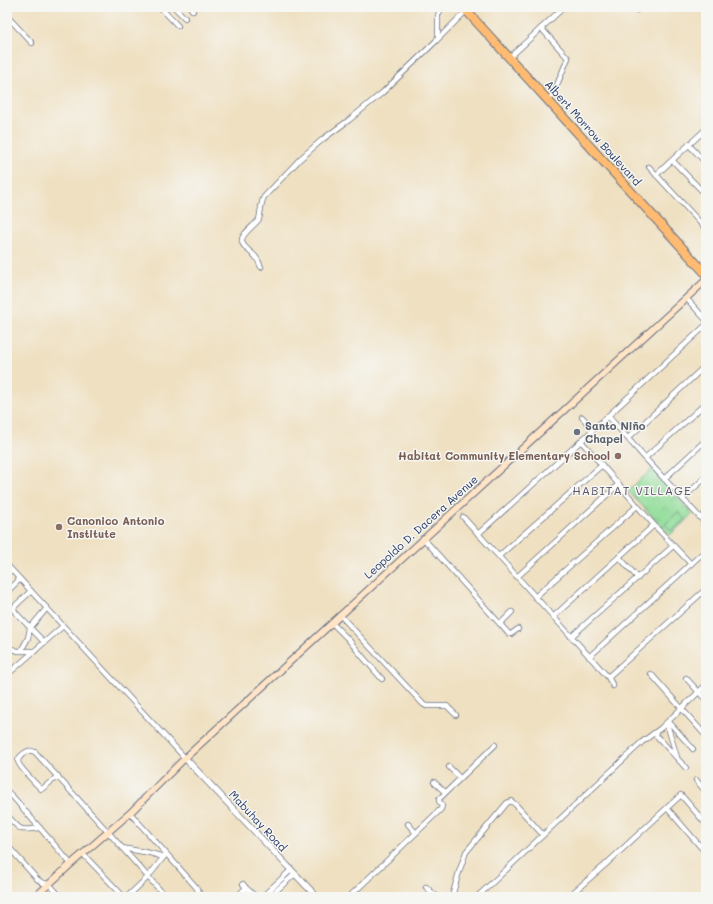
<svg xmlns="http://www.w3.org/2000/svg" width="713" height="904" font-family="Mali,sans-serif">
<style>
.park{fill:url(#park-crowns);stroke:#56867c}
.pitch{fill:#92dd9a;stroke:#56867c}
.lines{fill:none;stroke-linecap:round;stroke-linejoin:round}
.minor-casing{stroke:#656d81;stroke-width:6}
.tertiary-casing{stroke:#656d81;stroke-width:7}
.secondary-casing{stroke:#656d81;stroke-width:8}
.trunk-casing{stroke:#656d81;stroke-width:10}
.minor{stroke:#fff;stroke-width:4.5}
.tertiary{stroke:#fff;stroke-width:5.5}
.secondary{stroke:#ffe4c6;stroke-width:6}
.trunk{stroke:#febb71;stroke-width:8}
.worship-dot{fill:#6b7280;stroke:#f6f6f2;stroke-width:1.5}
.education-dot{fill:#8d6e63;stroke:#f6f6f2;stroke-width:1.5}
.labels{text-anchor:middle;stroke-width:3;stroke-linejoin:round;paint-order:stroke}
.street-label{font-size:11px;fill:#1b2f5e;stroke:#f6f6f2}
.worship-label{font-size:11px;font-weight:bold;fill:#5b616d;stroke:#f6f6f2;text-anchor:start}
.education-label{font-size:11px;font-weight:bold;fill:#785e54;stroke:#f6f6f2;text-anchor:end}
.neighbourhood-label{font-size:12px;letter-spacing:1px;fill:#5c546a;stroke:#f6f6f2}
</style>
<defs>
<pattern id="park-crowns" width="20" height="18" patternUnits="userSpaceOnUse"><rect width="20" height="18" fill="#92dd9a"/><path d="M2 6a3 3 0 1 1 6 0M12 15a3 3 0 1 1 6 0" fill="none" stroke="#7dbe87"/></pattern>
</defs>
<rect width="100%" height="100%" fill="#f6f6f2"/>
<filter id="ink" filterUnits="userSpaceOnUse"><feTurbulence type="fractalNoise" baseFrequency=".025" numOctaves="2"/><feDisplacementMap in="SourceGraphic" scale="8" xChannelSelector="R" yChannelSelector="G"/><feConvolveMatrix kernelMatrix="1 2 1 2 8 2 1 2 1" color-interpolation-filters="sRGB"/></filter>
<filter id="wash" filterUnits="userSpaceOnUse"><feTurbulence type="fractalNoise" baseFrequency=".012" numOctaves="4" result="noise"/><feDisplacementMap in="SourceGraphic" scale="16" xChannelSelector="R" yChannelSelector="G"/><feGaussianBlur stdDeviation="0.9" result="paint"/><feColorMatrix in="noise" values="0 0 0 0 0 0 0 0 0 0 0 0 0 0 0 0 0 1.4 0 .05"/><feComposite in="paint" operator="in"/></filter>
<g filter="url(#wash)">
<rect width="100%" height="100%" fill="#efe0c1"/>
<polygon class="park" points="652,469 693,514 670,535 628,491"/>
<polygon class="pitch" points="678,512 685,519 672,531 665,524"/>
</g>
<g filter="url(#ink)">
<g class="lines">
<defs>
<g id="minor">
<polyline points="163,7 161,8 178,26"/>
<polyline points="174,7 185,18"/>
<polyline points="190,7 193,11"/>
<polyline points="635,7 637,10"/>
<polyline points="7,16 32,43"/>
<polyline points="541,28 568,58 557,85 549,101"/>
<polyline points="437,40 466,11"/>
<polyline points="509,58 564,7"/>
<polyline points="689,145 706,163"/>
<polyline points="673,161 706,195"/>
<polyline points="649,167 706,229"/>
<polyline points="656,175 706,129"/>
<path d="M261,267C259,263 258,259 255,256C251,252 244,248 242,242C240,234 256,225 259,219C261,213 260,205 264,197L300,159L323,139L349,120L382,93L436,41L438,37V15L442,7"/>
<polyline points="686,298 706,320"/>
<polyline points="608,416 645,458 706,524"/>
<polyline points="582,417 593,429"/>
<polyline points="628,438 706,365"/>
<polyline points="581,441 654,525 691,564"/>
<polyline points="645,458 706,403"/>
<polyline points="664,479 706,440"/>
<polyline points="683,498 706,477"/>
<polyline points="463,517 608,677 613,686"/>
<polyline points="701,518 706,513"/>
<polyline points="478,534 581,441 706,325"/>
<polyline points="423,538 509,634 511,634 518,629"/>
<polyline points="499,556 602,465"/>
<polyline points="619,557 638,578"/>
<polyline points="7,565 185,758"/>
<polyline points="517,577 619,484"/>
<polyline points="31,591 15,606 14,608 15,612 44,642"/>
<polyline points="7,592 20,579"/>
<polyline points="535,597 637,506"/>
<polyline points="340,615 423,704 426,706 447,706 456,715"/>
<polyline points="553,617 654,525"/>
<polyline points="332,623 348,639 362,656 382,679"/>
<polyline points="500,624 512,612"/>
<polyline points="571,637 673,546"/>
<polyline points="7,647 18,651 35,651"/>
<polyline points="21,651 28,638 30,628 47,608"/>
<polyline points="589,657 706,550"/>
<polyline points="651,674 706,736"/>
<polyline points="7,675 63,626"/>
<polyline points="608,677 706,589"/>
<polyline points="686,678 706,700"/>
<polyline points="669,722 693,749"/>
<polyline points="667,724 677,757"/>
<polyline points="654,733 686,768"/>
<polyline points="449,767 460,778"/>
<path d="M58,776L42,789H41C37,785 18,766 18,761C18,758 21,756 23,754C28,750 30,750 35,752L108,832L166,897"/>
<polyline points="696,780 706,792"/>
<polyline points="434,782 445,792"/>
<polyline points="7,791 13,797 71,864"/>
<polyline points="667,808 706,853"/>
<polyline points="130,813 196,887 199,892 200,897"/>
<path d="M7,815C21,831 19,831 40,828"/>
<polyline points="408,824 416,833"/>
<polyline points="7,845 37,879 43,883 49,884 61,897"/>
<polyline points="122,848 150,853 164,857"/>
<polyline points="83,854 124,897"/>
<polyline points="426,887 437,897"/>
<polyline points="246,888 256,897"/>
<polyline points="127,897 148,877 166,854"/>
<polyline points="236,897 246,888 243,884"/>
<polyline points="262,897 291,870"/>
<polyline points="269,897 295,874"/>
<polyline points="349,897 441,809 442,806 439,801 439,799 495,745"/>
<polyline points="453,897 453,893 459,872 466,852 507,803 511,801 516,805 543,835"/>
<polyline points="477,897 642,742 661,728 706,685"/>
<polyline points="568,897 605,865 681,795 706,824"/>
</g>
<polyline id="tertiary" points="185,758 317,897"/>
<polyline id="secondary" points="35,897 71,864 130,813 185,758 706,280"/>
<polyline id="trunk" points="463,7 706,274"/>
</defs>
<use href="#minor" class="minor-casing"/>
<use href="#tertiary" class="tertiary-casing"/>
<use href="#secondary" class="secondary-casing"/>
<use href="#trunk" class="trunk-casing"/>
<use href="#minor" class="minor"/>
<use href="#tertiary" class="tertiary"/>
<use href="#secondary" class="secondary"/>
<use href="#trunk" class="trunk"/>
</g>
</g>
<circle class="worship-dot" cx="577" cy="432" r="4"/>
<g class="education-dot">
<circle cx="618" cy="456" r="4"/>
<circle cx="59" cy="527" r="4"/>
</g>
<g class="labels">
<g class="street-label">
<text transform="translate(593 133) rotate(48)" y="4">Albert Morrow Boulevard</text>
<text transform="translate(421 527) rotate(-42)" y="4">Leopoldo D. Dacera Avenue</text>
<text transform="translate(258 821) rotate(47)" y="4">Mabuhay Road</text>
</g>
<g class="worship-label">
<text x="585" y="430">Santo Niño<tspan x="585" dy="13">Chapel</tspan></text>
</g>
<g class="education-label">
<text x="610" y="460">Habitat Community Elementary School</text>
<text x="67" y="525" text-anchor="start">Canonico Antonio<tspan x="67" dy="13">Institute</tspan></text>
</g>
<g class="neighbourhood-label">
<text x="632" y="495">HABITAT VILLAGE</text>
</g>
</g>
<rect width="713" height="904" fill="none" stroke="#f6f6f2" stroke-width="24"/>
</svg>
